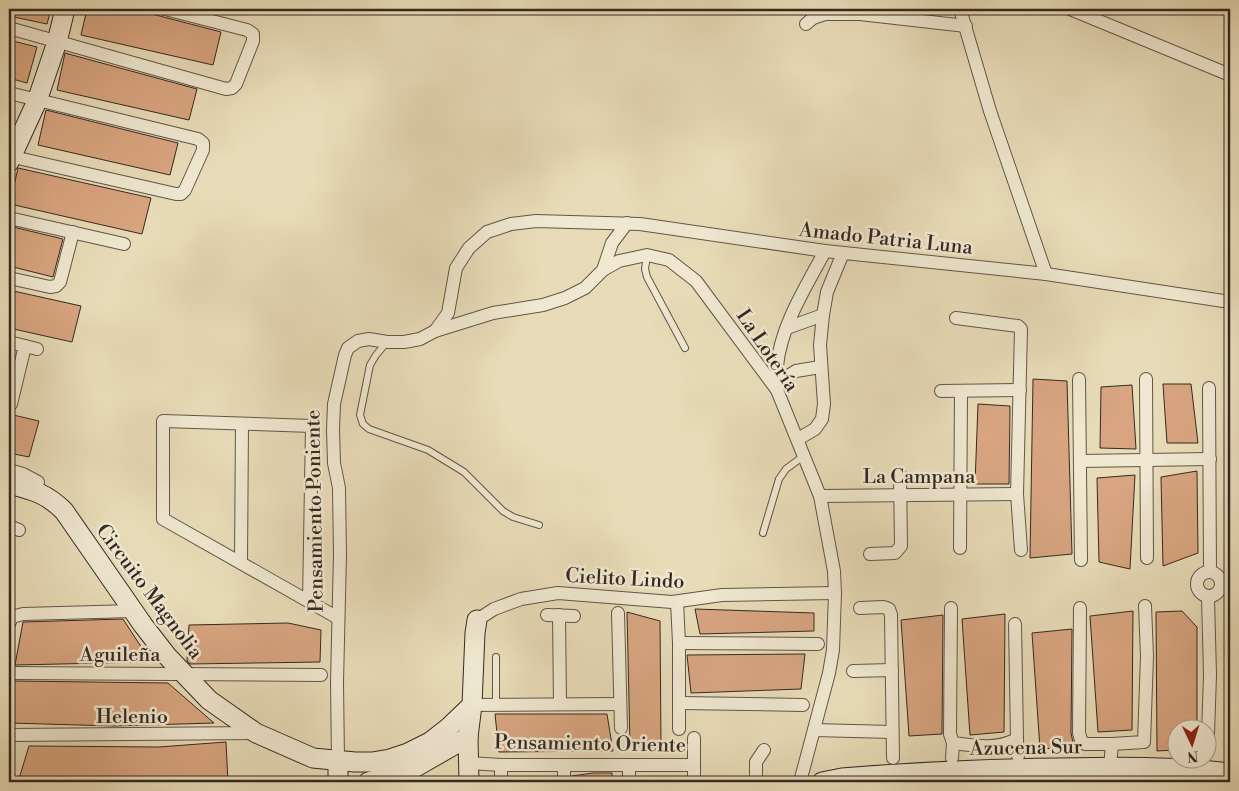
<svg xmlns="http://www.w3.org/2000/svg" width="1239" height="791" font-family="'Libre Bodoni',serif">
<style>
.building{fill:#d8a580;stroke:#342922}
.lines{fill:none;stroke-linecap:round;stroke-linejoin:round}
.lane-casing{stroke:#615648;stroke-width:8}
.street-casing{stroke:#615648;stroke-width:14}
.secondary-casing{stroke:#342922;stroke-width:21}
.lane{stroke:#f0e8d1;stroke-width:6}
.street{stroke:#f0e8d1;stroke-width:12}
.secondary{stroke:#f0e8d1;stroke-width:19}
.labels{text-anchor:middle;stroke-width:5;stroke-linejoin:round;paint-order:stroke}
.street-label{font-size:20px;fill:#342922;stroke:#f0e8d1}
</style>
<rect width="100%" height="100%" fill="#e8dcb8"/>
<filter id="stains"><feTurbulence type="fractalNoise" baseFrequency=".004" numOctaves="4"/><feColorMatrix values="0 0 0 0 .2 0 0 0 0 .09 0 0 0 0 .02 0 0 0 .5 -.17"/></filter>
<radialGradient id="worn" r=".72"><stop offset=".6" stop-color="#630" stop-opacity="0"/><stop offset="1" stop-color="#630" stop-opacity=".3"/></radialGradient>
<g class="building">
<polygon points="9,9 51,9 47,24 9,16"/>
<polygon points="87,9 133,9 221,32 213,65 81,35"/>
<polygon points="9,40 37,47 27,83 9,78"/>
<polygon points="65,53 197,89 189,120 57,90"/>
<polygon points="46,110 178,143 170,175 38,145"/>
<polygon points="18,168 151,198 142,234 10,204"/>
<polygon points="9,226 63,239 53,277 9,266"/>
<polygon points="9,290 81,306 72,342 9,328"/>
<polygon points="1033,379 1067,381 1072,554 1030,558"/>
<polygon points="1163,384 1191,384 1198,443 1167,443"/>
<polygon points="1132,385 1136,449 1100,448 1101,387"/>
<polygon points="978,404 1010,406 1009,484 975,484"/>
<polygon points="9,414 39,421 29,457 9,453"/>
<polygon points="1197,471 1198,553 1163,566 1161,477"/>
<polygon points="1135,475 1130,569 1099,562 1097,478"/>
<polygon points="695,609 814,613 814,631 700,634"/>
<polygon points="1133,611 1132,730 1098,732 1090,616"/>
<polygon points="1182,611 1197,627 1197,728 1176,728 1176,750 1157,751 1156,612"/>
<polygon points="627,612 660,621 661,746 630,746"/>
<polygon points="1005,614 1004,732 970,735 962,619"/>
<polygon points="943,615 942,734 909,736 901,620"/>
<polygon points="123,619 151,662 15,665 23,622"/>
<polygon points="288,623 321,630 320,662 190,664 187,661 189,625"/>
<polygon points="1072,629 1071,733 1074,747 1040,749 1032,633"/>
<polygon points="805,654 801,689 691,693 687,655"/>
<polygon points="13,681 168,683 214,723 114,726 9,723 9,703"/>
<polygon points="495,714 607,714 613,751 499,752"/>
<polygon points="226,742 228,782 18,782 29,746 159,747"/>
<polygon points="593,773 612,773 612,782 572,782 572,776"/>
</g>
<g class="lines">
<defs>
<g id="lane">
<polyline points="647,255 645,269 647,277 685,348"/>
<polyline points="387,342 376,355 370,365 360,415 363,424 369,429 428,450 464,472 503,511 513,517 539,525"/>
<polyline points="763,533 779,479 786,469 805,455"/>
<polyline points="496,704 496,657"/>
</g>
<g id="street">
<polyline points="960,9 990,111 1046,274"/>
<polyline points="1070,9 1230,75"/>
<polyline points="806,24 813,18 825,14 860,14 966,26"/>
<polyline points="9,28 226,89 232,88 236,84 253,41 253,34 247,30 165,9"/>
<polyline points="9,93 198,139 203,143 203,150 185,190 181,194 176,194 9,156"/>
<polyline points="9,218 124,244"/>
<polyline points="603,270 612,243 627,223"/>
<polyline points="9,278 50,287 56,286 60,282 73,232"/>
<polyline points="956,318 1018,326 1021,329 1017,494 1021,550"/>
<polyline points="787,328 823,315"/>
<polyline points="435,331 493,313 543,305 565,298 585,288 603,270 619,261 647,255 669,260 696,281 777,390 820,496 834,571 835,593 833,650 829,673 800,782"/>
<polyline points="9,342 37,349"/>
<polyline points="1079,379 1081,560"/>
<polyline points="1146,379 1147,558"/>
<polyline points="777,383 796,371 820,367"/>
<polyline points="1209,388 1210,572"/>
<path d="M777,390C777,382 776,374 777,366C781,325 806,287 825,251"/>
<polyline points="941,391 1020,390"/>
<polyline points="11,404 25,346"/>
<polyline points="798,439 815,429 822,419 824,404 820,345 823,315 827,292 843,253"/>
<polyline points="1080,461 1210,459"/>
<polyline points="9,470 23,474 38,482"/>
<polyline points="820,496 1017,494"/>
<polyline points="9,526 19,530"/>
<polyline points="960,548 961,391"/>
<polyline points="870,554 895,553 901,546 900,475"/>
<polyline points="241,563 242,424"/>
<circle cx="1209" cy="584" r="12"/>
<polyline points="309,601 312,426 163,421 163,519 338,618"/>
<polyline points="677,602 679,643 679,729"/>
<polyline points="860,608 883,607 889,609 891,615 893,758"/>
<path d="M951,608L950,734L953,743C976,746 996,750 1017,739L1015,624"/>
<polyline points="1080,608 1079,733 1081,740 1085,744 1112,744 1110,767"/>
<polyline points="618,613 621,728"/>
<polyline points="547,615 574,616"/>
<polyline points="559,615 560,704"/>
<polyline points="477,620 494,609 521,599 558,593 672,602 722,595 835,593"/>
<polyline points="9,624 12,617 23,614 133,611"/>
<polyline points="679,643 818,644"/>
<polyline points="853,671 892,670"/>
<polyline points="9,673 321,675"/>
<polyline points="680,703 803,705"/>
<polyline points="472,705 620,704"/>
<polyline points="814,730 892,732"/>
<polyline points="1208,734 1210,675 1208,597"/>
<polyline points="9,735 256,733"/>
<polyline points="694,738 694,765"/>
<polyline points="1017,739 1018,756"/>
<polyline points="1112,744 1144,742 1147,656 1145,606"/>
<polyline points="952,758 953,743"/>
<polyline points="338,761 337,682 340,554 339,488 334,463 333,430 334,404 345,355 348,348 358,341 369,339 387,342 404,342 420,339 435,331 448,313 456,268 469,248 487,232 511,224 536,221 640,224 825,251 1046,274 1230,302"/>
<polyline points="469,763 501,765 694,765 694,782"/>
<polyline points="501,765 501,782"/>
<polyline points="564,765 564,782"/>
<polyline points="629,766 629,782"/>
<polyline points="756,782 756,762 764,750"/>
</g>
<g id="secondary">
<polyline points="9,162 37,101 57,42 65,9"/>
<path d="M9,484C32,490 46,493 64,511L143,625L167,656L209,700L256,733L313,758L355,762H372L390,759L408,753L430,742L448,728L472,705"/>
<polyline points="338,761 338,782"/>
<polyline points="368,782 414,768 468,737"/>
<polyline points="469,782 468,737 472,705 475,633 477,620"/>
<path d="M822,782L842,778C915,772 987,769 1059,768C1116,767 1174,766 1230,773"/>
</g>
</defs>
<use href="#lane" class="lane-casing"/>
<use href="#street" class="street-casing"/>
<use href="#secondary" class="secondary-casing"/>
<use href="#lane" class="lane"/>
<use href="#street" class="street"/>
<use href="#secondary" class="secondary"/>
</g>
<g class="labels">
<g class="street-label">
<text transform="translate(886 238) rotate(6)" y="7">Amado Patria Luna</text>
<text transform="translate(768 350) rotate(56)" y="7">La Lotería</text>
<text x="919" y="483">La Campana</text>
<text transform="translate(314 511) rotate(-91)" y="7">Pensamiento Poniente</text>
<text transform="translate(625 578) rotate(3)" y="7">Cielito Lindo</text>
<text transform="translate(150 591) rotate(53)" y="7">Circuito Magnolia</text>
<text x="120" y="661">Aguileña</text>
<text x="132" y="723">Helenio</text>
<text transform="translate(590 743) rotate(1)" y="7">Pensamiento Oriente</text>
<text transform="translate(1026 747) rotate(-1)" y="7">Azucena Sur</text>
</g>
</g>
<rect width="1239" height="791" fill="none" stroke="#e8dcb8" stroke-width="30"/>
<rect x="10" y="10" width="1219" height="771" fill="none" stroke="#342922" stroke-width="2.5"/>
<rect x="15" y="15" width="1209" height="761" fill="none" stroke="#342922"/>
<g transform="translate(1192 744) rotate(176)"><circle r="24" fill="#f0e8d1" stroke="#a59c8b"/>
<path d="M0-4L9 19L0 12L-9 19Z" fill="#8f2418"/>
<text y="-8" font-size="14" font-weight="bold" text-anchor="middle" fill="#342922">N</text>
</g>
<rect width="100%" height="100%" filter="url(#stains)"/>
<rect width="100%" height="100%" fill="url(#worn)"/>
</svg>
